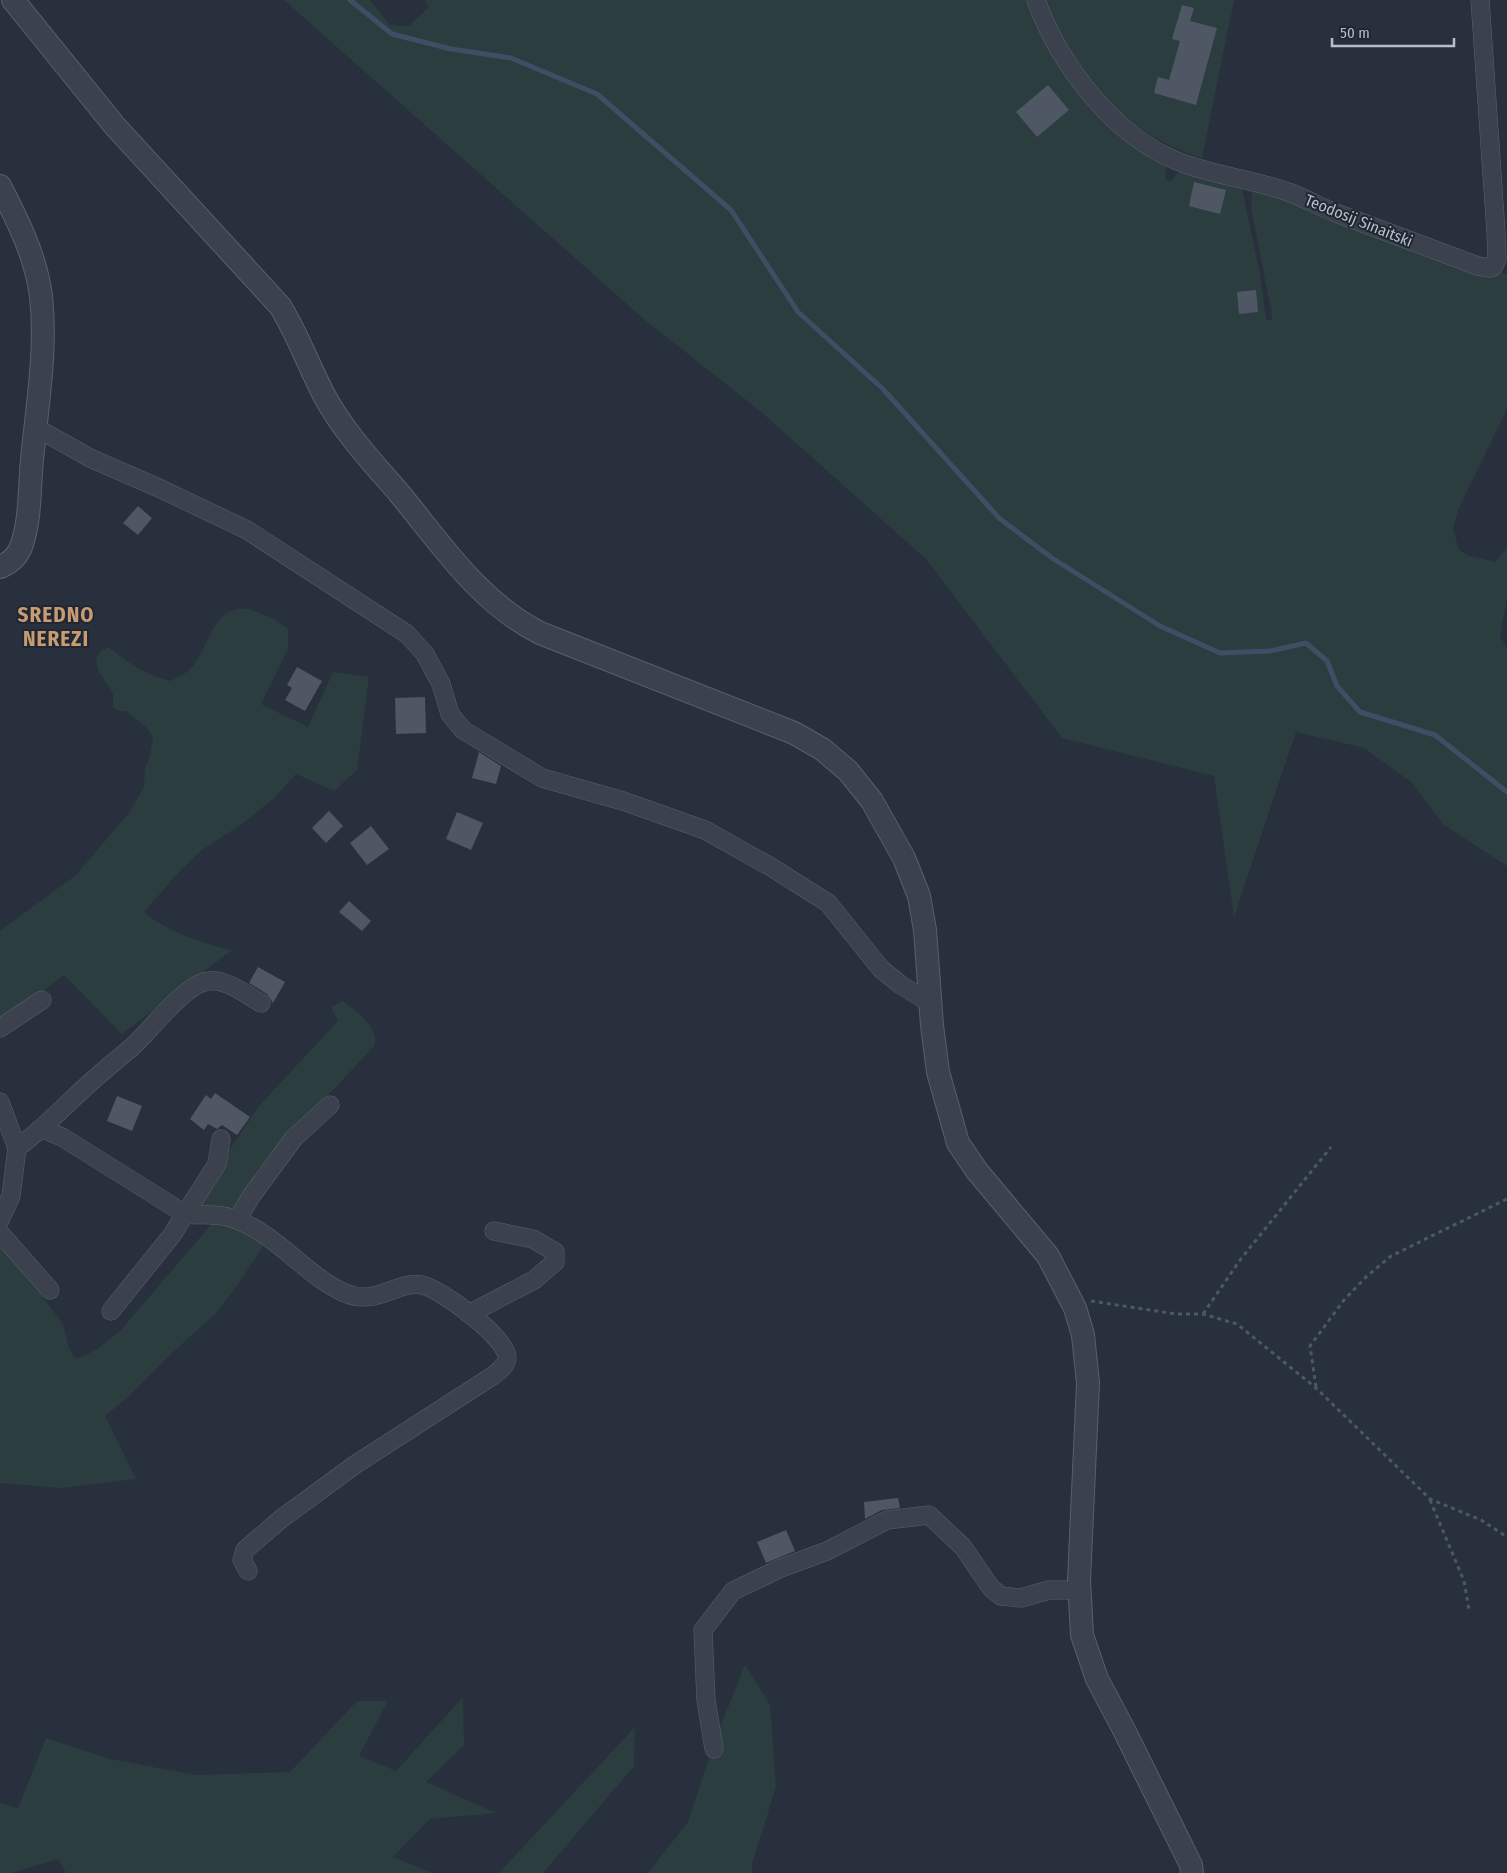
<svg xmlns="http://www.w3.org/2000/svg" width="1507" height="1873" font-family="'Fira Sans Condensed',sans-serif">
<style>
.green{fill:#2b3d3f}
.lines{fill:none;stroke-linecap:round;stroke-linejoin:round}
.stream{stroke:#414d64;stroke-width:5}
.building{fill:#4f5765}
.minor-casing{stroke:#5a606b;stroke-width:19}
.tertiary-casing{stroke:#5a606b;stroke-width:24}
.path{stroke:#4a5a5d;stroke-width:3;stroke-dasharray:4 4;stroke-linecap:butt}
.minor{stroke:#3c424d;stroke-width:18}
.tertiary{stroke:#3c424d;stroke-width:22}
.labels{text-anchor:middle;stroke-width:4;stroke-linejoin:round;paint-order:stroke}
.street-label{font-size:16px;fill:#b8bec8;stroke:#212732}
.district-label{font-size:21px;font-weight:bold;letter-spacing:1px;fill:#c89c73;stroke:#212732}
</style>
<rect width="100%" height="100%" fill="#28303d"/>
<g class="green">
<polygon points="284,0 370,0 390,25 409,26 429,7 425,0 1029,0 1038,26 1167,165 1165,178 1171,182 1179,170 1242,189 1260,273 1266,320 1272,320 1271,310 1251,208 1252,183 1507,274 1507,409 1458,510 1453,529 1459,550 1469,556 1496,562 1507,547 1507,599 1500,636 1507,648 1507,866 1444,825 1411,782 1364,748 1296,732 1234,917 1214,776 1062,738 926,559 760,411 646,321"/>
<path d="M1044,0H1234L1202,158C1121,133 1077,76 1044,0Z"/>
<path d="M250,609L274,619L288,629V649L261,704L308,727L333,672L369,677L357,770L334,791L296,774L274,798L242,824L203,849L178,873L144,912C165,931 205,944 232,950L122,1034L64,975L31,1001L0,1021V931L76,875L129,813L144,787L145,769L150,755L153,737L147,728L126,711H118L113,707V693L98,670L96,658L101,651L108,647C128,662 146,676 171,681C177,677 186,674 191,668C206,653 211,616 234,610C239,608 245,609 250,609Z"/>
<path d="M342,1001C355,1009 381,1029 374,1046L322,1102L240,1208L229,1211L194,1210L226,1155L259,1106L338,1021L331,1007Z"/>
<polygon points="215,1220 263,1241 264,1245 235,1289 215,1314 172,1353 126,1399 105,1416 136,1479 62,1488 0,1483 0,1240 63,1324 69,1348 76,1359 96,1350 119,1332"/>
<polygon points="745,1665 770,1705 776,1787 752,1864 752,1873 648,1873 688,1822 716,1737"/>
<polygon points="463,1697 464,1745 426,1782 496,1813 430,1819 393,1857 432,1873 66,1873 58,1859 12,1873 0,1873 0,1803 18,1808 46,1738 110,1759 196,1775 290,1772 357,1701 388,1701 359,1756 396,1771"/>
<polygon points="635,1727 634,1766 543,1873 499,1873"/>
</g>
<g class="lines">
<polyline class="stream" points="350,0 392,34 451,49 511,58 597,94 731,210 798,312 883,389 999,518 1052,558 1160,626 1220,653 1270,651 1306,643 1327,661 1337,686 1360,712 1435,735 1507,792"/>
</g>
<g class="building">
<polygon points="1182,5 1194,8 1190,21 1217,28 1196,105 1154,93 1158,77 1169,80 1180,41 1172,39"/>
<polygon points="1048,85 1069,110 1037,137 1016,112"/>
<polygon points="1194,182 1226,190 1220,214 1189,206"/>
<polygon points="1256,290 1258,312 1239,314 1237,292"/>
<polygon points="138,506 152,518 138,535 123,523"/>
<polygon points="297,667 322,681 305,711 285,700 292,688 287,685"/>
<polygon points="425,697 426,733 396,734 395,698"/>
<polygon points="479,752 501,766 496,784 472,778"/>
<polygon points="329,811 343,826 326,843 312,828"/>
<polygon points="457,812 483,823 471,850 446,839"/>
<polygon points="371,826 389,849 367,865 350,843"/>
<polygon points="349,901 371,921 362,931 339,912"/>
<polygon points="258,967 285,982 273,1003 267,994 249,983"/>
<polygon points="215,1093 250,1117 237,1135 222,1125 217,1129 208,1124 204,1130 190,1119 206,1095 211,1099"/>
<polygon points="117,1096 142,1106 132,1131 107,1121"/>
<polygon points="898,1498 900,1508 882,1510 865,1519 864,1502"/>
<polygon points="786,1530 795,1551 766,1563 757,1542"/>
</g>
<g class="lines">
<defs>
<g id="minor">
<path d="M1036,0C1059,64 1113,135 1177,161C1214,176 1254,179 1291,193C1306,199 1321,207 1336,213C1383,231 1431,248 1478,266L1491,268L1494,266L1497,259L1496,232L1480,0"/>
<polyline points="35,427 90,458 161,489 247,530 407,634 425,654 441,684 450,714 463,730 542,778 623,801 705,830 771,867 828,903 881,969 901,985 930,1003"/>
<polyline points="0,1028 42,1000"/>
<polyline points="0,1102 17,1148 11,1196 0,1220"/>
<polyline points="43,1129 62,1137 185,1214 172,1235 111,1311"/>
<path d="M221,1139L217,1164L185,1214C201,1216 216,1213 231,1218C276,1232 304,1275 345,1293C377,1307 397,1280 422,1285C441,1289 506,1337 507,1357C507,1365 500,1370 494,1375L356,1464L281,1519L245,1550L242,1560L248,1571"/>
<path d="M17,1148C44,1128 66,1104 91,1082C104,1070 118,1059 132,1047C150,1031 185,983 209,981C227,979 247,995 261,1003"/>
<polyline points="237,1220 252,1195 294,1138 330,1105"/>
<polyline points="0,1233 50,1290"/>
<polyline points="469,1314 534,1280 555,1262 555,1252 533,1239 494,1231"/>
<polyline points="714,1749 706,1700 703,1630 733,1591 781,1568 827,1551 887,1520 929,1515 963,1547 991,1588 1001,1596 1021,1598 1049,1590 1079,1590"/>
</g>
<g id="tertiary">
<path d="M13,0L114,125L280,306C298,335 309,367 325,397C344,432 373,463 399,493C441,544 480,603 540,633L794,733L822,749L848,771L872,801L904,858L919,896L925,930L932,1025L938,1072L958,1143L977,1171L1048,1256L1075,1308L1083,1335L1088,1383L1079,1580L1082,1635L1097,1679L1123,1728L1191,1865L1192,1873"/>
<path d="M0,186C18,221 36,257 41,296C47,350 37,406 32,460C29,489 31,519 21,547C17,557 10,563 0,567"/>
</g>
</defs>
<use href="#minor" class="minor-casing"/>
<use href="#tertiary" class="tertiary-casing"/>
<g class="path">
<polyline points="1091,1301 1176,1314 1203,1314 1237,1324 1316,1388 1430,1499 1481,1520 1507,1537"/>
<polyline points="1203,1314 1240,1260 1331,1147"/>
<polyline points="1316,1387 1310,1346 1344,1300 1366,1277 1391,1256 1507,1199"/>
<polyline points="1430,1500 1464,1581 1469,1610"/>
</g>
<use href="#minor" class="minor"/>
<use href="#tertiary" class="tertiary"/>
</g>
<g class="labels">
<g class="street-label">
<text transform="translate(1359 220) rotate(22)" y="6">Teodosij Sinaitski</text>
</g>
<g class="district-label">
<text x="56" y="622">SREDNO<tspan x="56" dy="24">NEREZI</tspan></text>
</g>
</g>
<path d="M1332 38v8h122v-8" fill="none" stroke="#b8bec8" stroke-width="2.5"/>
<text x="1340" y="38" font-size="15" fill="#b8bec8" stroke="#212732" stroke-width="4" paint-order="stroke">50 m</text>
</svg>
